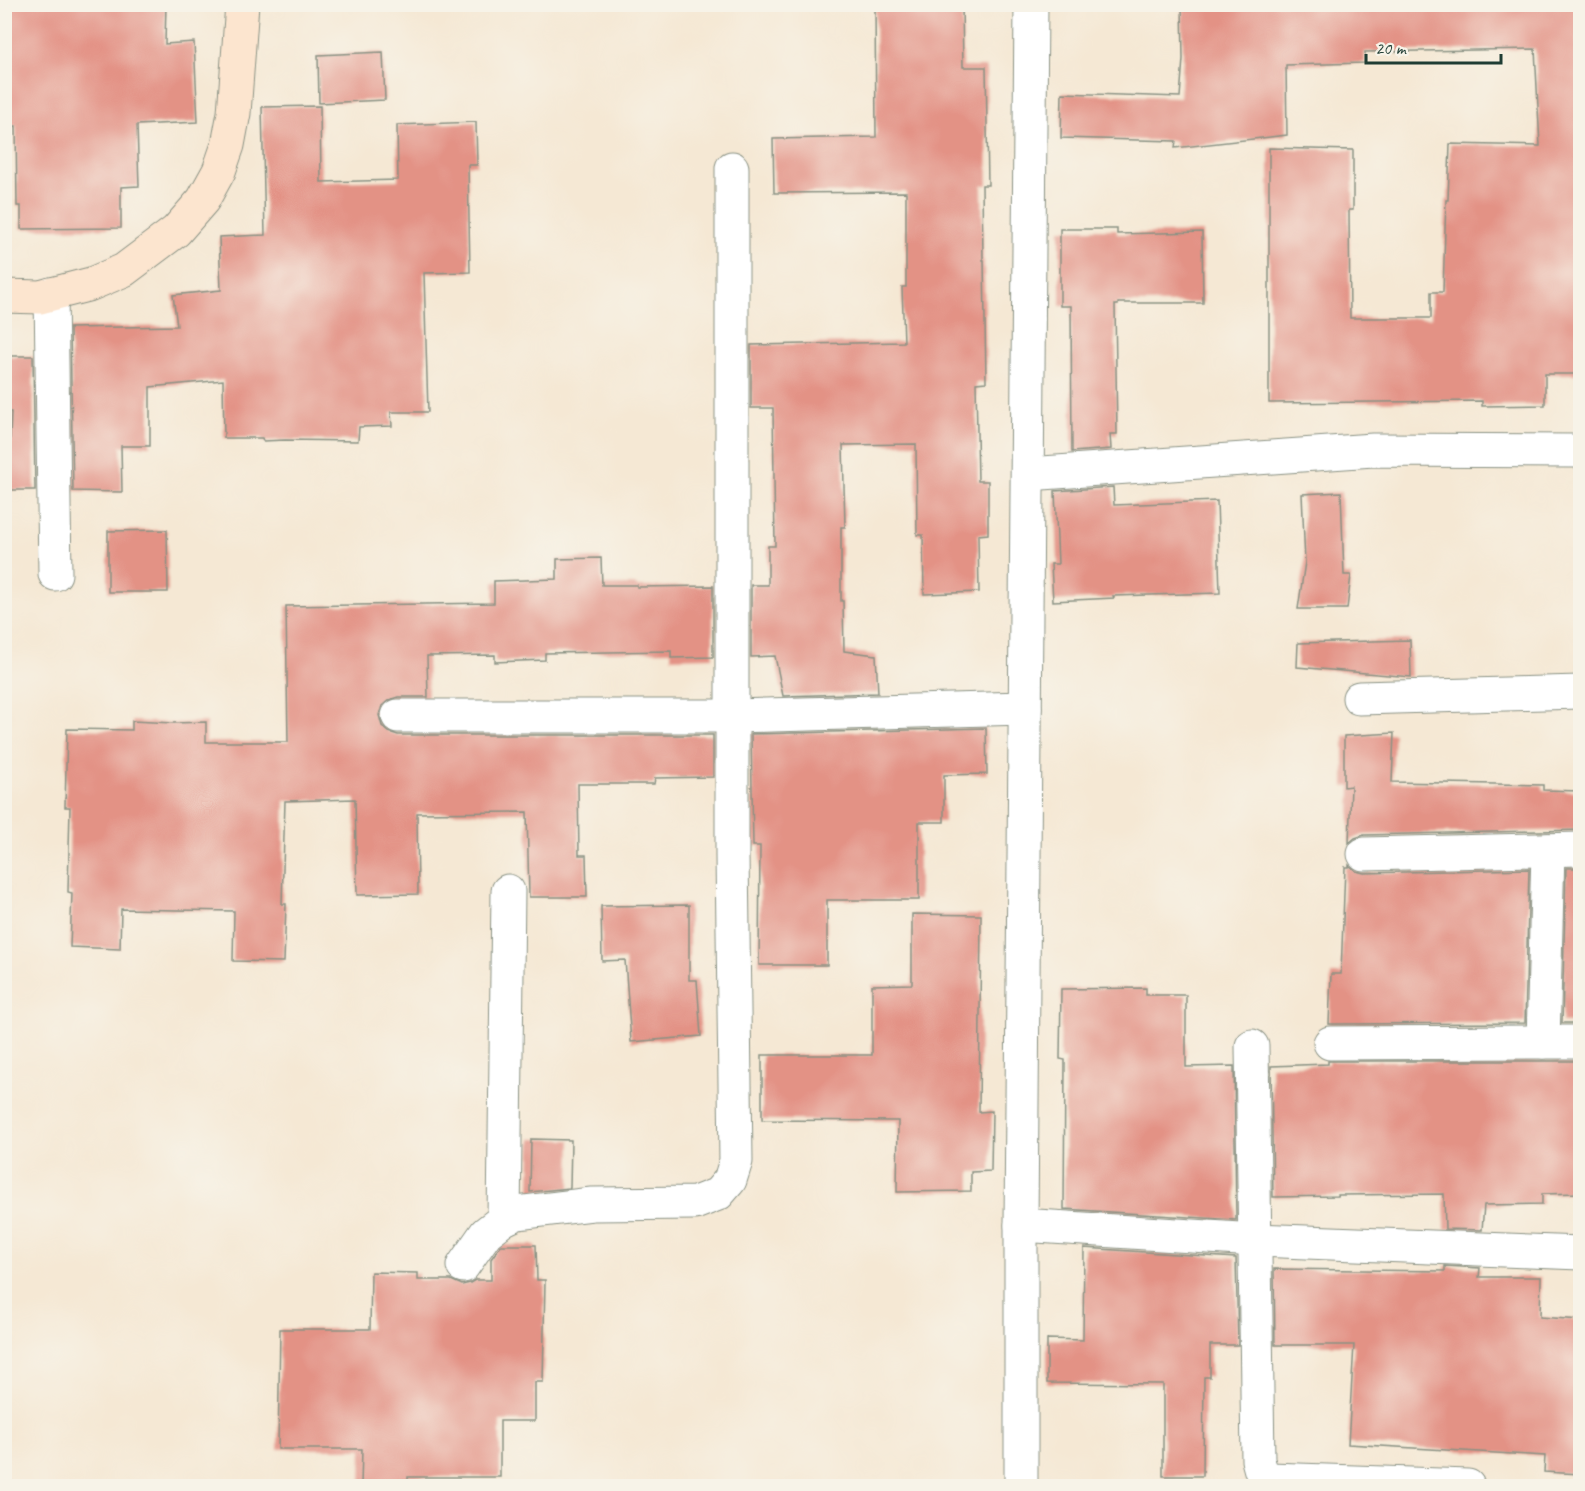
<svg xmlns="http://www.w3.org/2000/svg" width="1585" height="1491" font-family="Caveat,sans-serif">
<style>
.building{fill:#e39285}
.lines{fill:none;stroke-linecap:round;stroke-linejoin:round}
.street-casing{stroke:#8a9284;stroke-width:35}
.secondary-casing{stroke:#8a9284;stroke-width:35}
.street{stroke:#fff;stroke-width:33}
.secondary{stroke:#fce5cf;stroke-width:33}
</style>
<rect width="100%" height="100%" fill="#f7f3e8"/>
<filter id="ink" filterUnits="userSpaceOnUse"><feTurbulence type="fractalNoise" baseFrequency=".0167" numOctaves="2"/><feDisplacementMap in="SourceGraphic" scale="12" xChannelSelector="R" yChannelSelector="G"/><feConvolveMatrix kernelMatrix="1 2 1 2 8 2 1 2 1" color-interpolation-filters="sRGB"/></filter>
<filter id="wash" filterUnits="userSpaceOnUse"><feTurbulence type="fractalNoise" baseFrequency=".008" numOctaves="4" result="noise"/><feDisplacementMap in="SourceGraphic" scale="24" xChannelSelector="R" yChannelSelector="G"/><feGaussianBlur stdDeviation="1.35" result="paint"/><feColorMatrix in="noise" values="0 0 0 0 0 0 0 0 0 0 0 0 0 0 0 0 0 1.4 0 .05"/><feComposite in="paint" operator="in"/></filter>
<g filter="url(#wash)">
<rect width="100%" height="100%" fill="#f5e8d4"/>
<g id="blocks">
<g class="building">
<polygon points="5,4 166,4 165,44 194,42 198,122 137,125 139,186 121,187 121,228 21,229 21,206 17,206 16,126 7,126"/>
<polygon points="875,4 962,4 963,67 986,67 988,185 982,185 983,260 984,260 986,382 976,383 978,481 988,481 988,534 978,535 979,592 924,594 923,535 917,535 916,444 843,445 845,527 841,527 841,601 843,601 844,651 876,655 878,693 783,696 775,656 751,657 751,585 768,585 768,546 775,546 773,408 751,408 751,345 904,342 902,287 906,287 906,192 774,193 773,139 876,137"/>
<polygon points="1182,4 1581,4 1581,38 1577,38 1581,98 1581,374 1545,374 1545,405 1482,406 1482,401 1269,403 1269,148 1353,150 1353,210 1349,210 1350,318 1431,318 1431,292 1443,292 1446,200 1448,200 1450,144 1540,146 1535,49 1365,52 1365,63 1286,65 1287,135 1175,148 1176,141 1061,138 1062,93 1180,97 1183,59"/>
<polygon points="383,52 385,100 319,103 318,55"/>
<polygon points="320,106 321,182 398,180 397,125 476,122 477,165 468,165 470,272 424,273 428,412 391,412 392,426 359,427 358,441 285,440 263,441 262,438 224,438 223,380 150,387 150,446 121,446 122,492 73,491 70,328 177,326 173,295 221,290 219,237 265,235 262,107"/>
<polygon points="1060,229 1117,229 1117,234 1202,232 1203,303 1118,303 1118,305 1115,305 1117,434 1110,434 1111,449 1072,452 1071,306 1060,306"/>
<polygon points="4,356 33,356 35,490 8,490 11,412 4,412"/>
<polygon points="1113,487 1114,505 1217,501 1220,593 1113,596 1114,598 1053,601 1051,564 1058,564 1055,491"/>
<polygon points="1341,492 1344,575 1351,575 1347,609 1298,609 1305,562 1302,494"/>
<polygon points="167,530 168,592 108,592 108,531"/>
<polygon points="601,558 602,585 637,585 637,587 713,586 713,657 671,658 671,651 545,653 545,660 495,662 495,655 427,656 428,697 398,697 389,700 382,706 379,715 382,726 389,732 398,735 713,735 713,777 655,778 654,784 578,784 579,855 586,855 587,897 529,897 527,812 417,813 418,894 357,895 355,799 285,801 282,904 286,904 284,962 233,961 234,911 121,909 120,949 70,947 72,893 68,892 70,807 65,807 67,729 132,730 132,721 174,723 206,722 206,742 288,742 286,606 494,603 494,581 557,579 557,559"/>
<polygon points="1410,640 1411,677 1297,667 1298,643"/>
<polygon points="986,728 987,774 944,775 944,822 919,822 919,900 827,900 827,965 759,965 760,846 753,846 751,734"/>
<polygon points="1394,733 1392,782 1543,785 1543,790 1581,791 1581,830 1364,835 1355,838 1349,843 1351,786 1344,787 1344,736"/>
<polygon points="1349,865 1356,871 1364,873 1529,869 1525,1023 1329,1024 1331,974 1341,974 1345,867 1349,867"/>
<polygon points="1566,868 1581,868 1581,1023 1562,1023"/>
<polygon points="689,905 689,980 697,980 701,1036 631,1042 625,960 602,961 601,906"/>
<polygon points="912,914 981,915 979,1112 992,1111 991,1171 971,1172 971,1191 897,1192 898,1121 762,1120 762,1055 872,1055 872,985 912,984"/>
<polygon points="1146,988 1146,995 1186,995 1186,1067 1234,1066 1236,1220 1064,1209 1065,1060 1060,1059 1061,989"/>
<polygon points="1328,1061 1581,1061 1581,1193 1542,1194 1542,1204 1484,1205 1482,1230 1445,1229 1444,1194 1338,1195 1338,1196 1273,1197 1271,1066 1328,1064"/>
<polygon points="531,1139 571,1140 570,1188 530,1192"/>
<polygon points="501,1245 536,1245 537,1280 545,1280 543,1382 535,1382 535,1421 500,1421 500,1477 408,1477 408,1486 361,1486 362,1449 278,1449 280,1329 370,1329 371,1272 418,1273 418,1280 451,1280 462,1285 470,1283 475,1280 491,1280 491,1259"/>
<polygon points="1084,1248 1236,1258 1238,1345 1210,1345 1210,1377 1204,1377 1203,1476 1163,1476 1163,1384 1047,1383 1047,1339 1083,1340"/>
<polygon points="1445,1266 1480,1268 1479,1277 1541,1277 1540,1317 1581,1320 1581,1474 1544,1472 1545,1456 1348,1444 1354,1345 1275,1345 1274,1269 1445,1271"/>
</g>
</g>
</g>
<g filter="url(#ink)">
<use href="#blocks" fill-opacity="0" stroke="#8a9284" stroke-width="1.5"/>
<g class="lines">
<defs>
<g id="street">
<polyline points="51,294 55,574"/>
<polyline points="1028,474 1373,450 1580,451"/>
<polyline points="1359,698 1580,692"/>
<polyline points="398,716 732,716 1025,708"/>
<polyline points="1548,850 1543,1042 1580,1042"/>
<polyline points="1364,854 1580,849"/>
<polyline points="1330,1043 1543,1042"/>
<polyline points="1252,1046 1258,1460 1261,1471 1270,1479 1468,1486"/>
<polyline points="504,1219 508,891"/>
<polyline points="1021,1225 1255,1240 1580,1253"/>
<polyline points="463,1266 486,1233 504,1219 517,1213 592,1204 695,1203 718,1194 730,1180 736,1161 732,855 732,168"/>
<polyline points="1021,1485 1021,1225 1031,4"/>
</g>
<polyline id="secondary" points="4,296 40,297 91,284 124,270 176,231 203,200 219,171 228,145 234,113 242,4"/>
</defs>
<use href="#street" class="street-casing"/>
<use href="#secondary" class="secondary-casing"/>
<use href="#street" class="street"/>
<use href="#secondary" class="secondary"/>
</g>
</g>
<rect width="1585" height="1491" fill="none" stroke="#f7f3e8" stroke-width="24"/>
<path d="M1366 54v9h135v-9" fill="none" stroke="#1f3d34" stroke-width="3"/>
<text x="1375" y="54" font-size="18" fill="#1f3d34" stroke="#f7f3e8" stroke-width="4.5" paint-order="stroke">20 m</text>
</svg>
